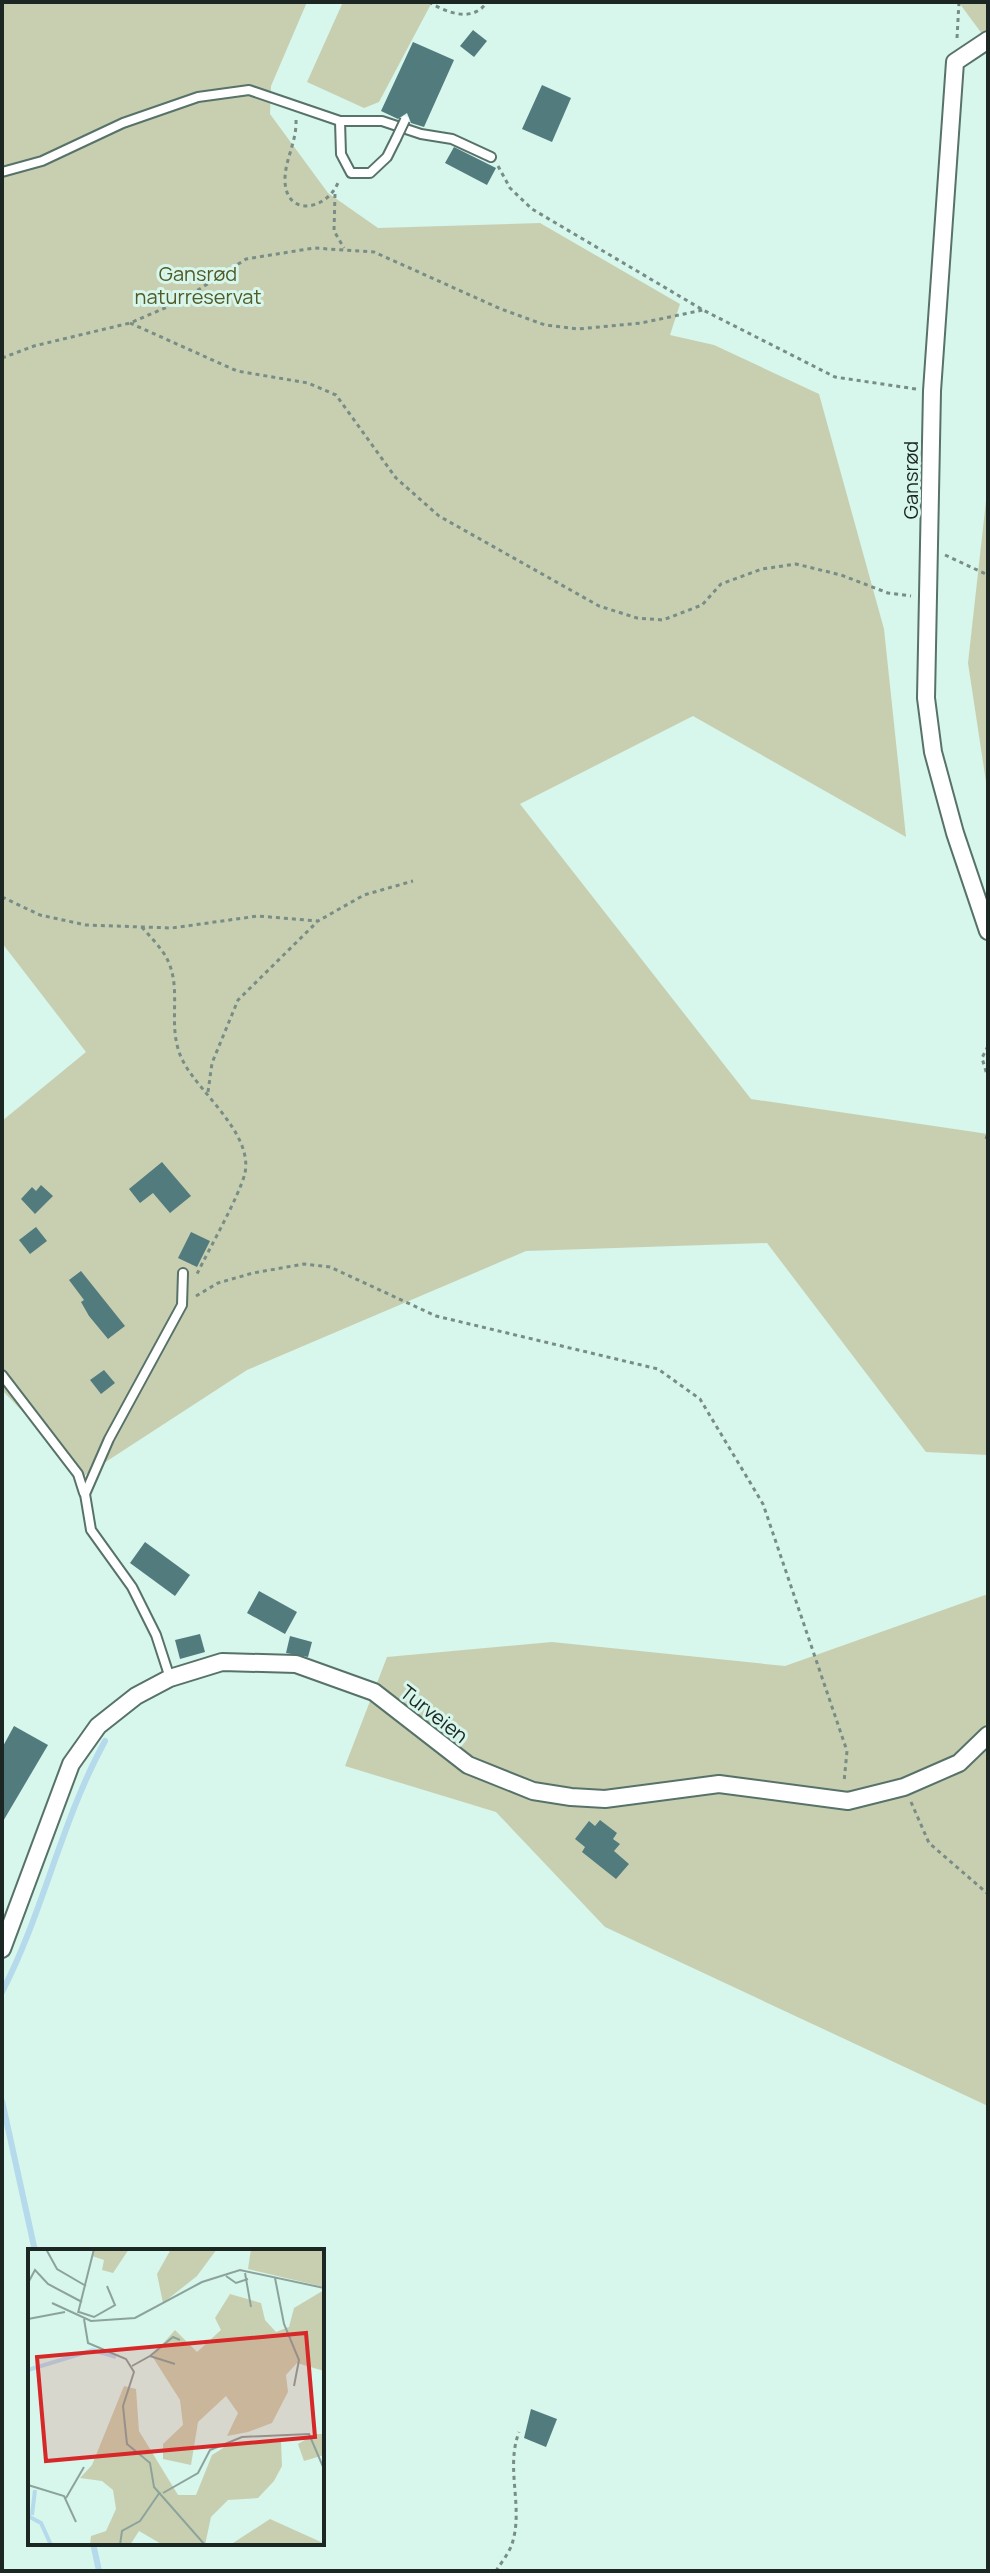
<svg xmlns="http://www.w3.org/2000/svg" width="990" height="2573" font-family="Manrope,sans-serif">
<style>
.green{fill:#c8cfb0}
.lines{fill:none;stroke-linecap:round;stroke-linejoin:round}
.stream{stroke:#b5daeb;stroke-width:6}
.building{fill:#527b7e}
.lane-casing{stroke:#577269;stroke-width:12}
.street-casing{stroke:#577269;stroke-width:20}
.path{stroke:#788d86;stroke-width:3;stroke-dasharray:4 4;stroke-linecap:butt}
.lane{stroke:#fff;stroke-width:8}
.street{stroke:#fff;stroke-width:16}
.lane-bridge-casing{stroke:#577269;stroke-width:12;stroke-linecap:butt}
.lane-bridge{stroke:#fff;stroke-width:8}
.labels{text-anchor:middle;stroke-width:6;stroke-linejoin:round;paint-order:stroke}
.park-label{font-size:20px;fill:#515b27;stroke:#d7f6ec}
.street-label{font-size:20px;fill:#1c2723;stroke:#d7f6ec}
.inset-river{fill:none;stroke:#b5daeb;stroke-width:4}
.inset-road{fill:none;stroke:#8ca39c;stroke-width:2}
.view{fill:#d62828;fill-opacity:0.15;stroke:#d62828;stroke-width:4}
.inset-edge{fill:none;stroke:#1c2723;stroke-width:4}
</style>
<rect width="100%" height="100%" fill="#d7f6ec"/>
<g class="green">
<polygon points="2,2 307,2 271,86 270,114 328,193 378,228 540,223 680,304 670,335 714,345 819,394 884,629 906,837 693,716 520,804 751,1099 988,1134 988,1455 926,1452 767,1243 526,1251 247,1370 84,1476 2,1390 2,1121 86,1052 2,943"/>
<polygon points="343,2 431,4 379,102 364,108 307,82"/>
<polygon points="960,2 988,2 988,42 960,4"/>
<polygon points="988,483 988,795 968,663"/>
<polygon points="988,1594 988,2106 605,1927 496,1812 345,1766 387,1657 552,1642 785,1666"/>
</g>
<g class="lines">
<g class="stream">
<path d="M2,1992C44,1911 61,1821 105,1741"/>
<polyline points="2,2101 35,2251"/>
<polyline points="93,2543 99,2571"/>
</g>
</g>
<g class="building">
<polygon points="473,30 487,41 474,57 460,46"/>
<polygon points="413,42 454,60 424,127 411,123 407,113 398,119 381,111"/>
<polygon points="542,85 571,98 552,142 522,129"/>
<polygon points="454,147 496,168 487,185 445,163"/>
<polygon points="162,1162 191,1196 170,1213 153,1193 140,1203 129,1189"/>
<polygon points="41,1185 53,1196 35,1214 21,1199 32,1187 36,1191"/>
<polygon points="36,1227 47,1241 30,1254 19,1240"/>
<polygon points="191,1232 210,1241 197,1267 178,1258"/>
<polygon points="81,1271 125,1326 108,1339 89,1316 81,1302 84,1300 69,1280"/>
<polygon points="104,1370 115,1383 101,1394 90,1380"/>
<polygon points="145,1542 190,1575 175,1596 130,1563"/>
<polygon points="259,1591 297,1612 285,1634 247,1613"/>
<polygon points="200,1634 205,1652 180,1659 175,1640"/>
<polygon points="290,1636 312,1642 308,1657 286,1653"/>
<polygon points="14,1726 48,1745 2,1823 2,1748"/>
<polygon points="600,1820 617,1833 613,1839 620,1844 614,1851 629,1864 616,1879 582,1852 585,1847 575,1839 589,1821 595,1826"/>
<polygon points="531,2409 557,2419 546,2447 524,2438"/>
</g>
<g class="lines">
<defs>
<g id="lane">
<polyline points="340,121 341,154 351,173 370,173 387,157 396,139"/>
<polyline points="2,172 42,161 123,123 198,97 249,90 340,121 382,121 421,134 452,139 491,157"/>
<polyline points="2,1375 78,1474 84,1493"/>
<polyline points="170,1678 156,1635 132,1587 91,1530 85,1494 109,1439 182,1305 183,1273"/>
</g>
<g id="street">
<polyline points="988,40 955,62 932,391 926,698 933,752 955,833 988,931"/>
<polyline points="2,1949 71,1764 98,1726 136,1696 170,1678 222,1662 296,1664 374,1692 468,1765 533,1791 571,1797 605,1799 719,1784 848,1801 904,1787 959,1763 988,1735"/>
</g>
</defs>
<use href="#lane" class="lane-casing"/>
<use href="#street" class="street-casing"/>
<g class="path">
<path d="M429,2C447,13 473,23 487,2"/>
<polyline points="957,38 959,2"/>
<path d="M296,120C297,142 284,161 285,182C287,218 329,210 339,180"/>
<polyline points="498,166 510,188 532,209 703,310 835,377 916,389"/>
<polyline points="335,194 334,231 344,248"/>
<polyline points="130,323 237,371 308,383 336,395 396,478 439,516 599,606 637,618 663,620 702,605 721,584 762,569 796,564 841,575 888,593 911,596"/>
<polyline points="2,358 34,346 130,323 181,301 246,259 314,248 374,252 501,309 545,325 578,329 641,323 703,310"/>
<polyline points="945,555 988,575"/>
<polyline points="2,897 40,915 86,925 172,928 258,916 318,921 364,895 413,881"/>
<path d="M142,927C150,937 163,949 168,961C183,993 165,1029 184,1063C200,1093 253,1134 245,1173C239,1197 209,1249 197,1274"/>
<polyline points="988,1046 982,1058 988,1078"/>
<polyline points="208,1092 212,1063 238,1000 317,922"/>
<polyline points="986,1139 988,1133"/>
<polyline points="196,1296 218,1283 253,1273 304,1264 330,1267 436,1316 658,1369 700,1399 763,1504 847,1751 844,1782"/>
<polyline points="911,1802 929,1843 988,1894"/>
<path d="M496,2571C501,2563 509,2553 512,2544C524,2507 505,2469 519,2432"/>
</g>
<use href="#lane" class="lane"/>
<use href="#street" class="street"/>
<defs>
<polyline id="lane-bridge" points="396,139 405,120"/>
</defs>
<use href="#lane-bridge" class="lane-bridge-casing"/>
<use href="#lane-bridge" class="lane-bridge"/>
</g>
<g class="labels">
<g class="park-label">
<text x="198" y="281">Gansrød<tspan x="198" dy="23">naturreservat</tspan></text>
</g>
<g class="street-label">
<text transform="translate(911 480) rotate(-90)" y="7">Gansrød</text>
<text transform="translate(434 1714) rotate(38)" y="7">Turveien</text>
</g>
</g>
<g transform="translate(28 2249)">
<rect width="296" height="296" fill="#d7f6ec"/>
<path d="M67,0H101L85,24L74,21L76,11L64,7ZM143,0H189L169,27L135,54L129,25ZM223,0H296V38L220,20ZM296,41V122L269,114L258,126L260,143L244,174L220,183L199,187L210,164L198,147L170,173L163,216L135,210V195L155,176L152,151L124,107L147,81L169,103L193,81L187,69L202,45L233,54L237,71L248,83L261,78L266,59ZM96,137L108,140L111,182L150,246H168L184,206L200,196L253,193L254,217L246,232L230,249L200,251L183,268L177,296H135L111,282L102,296H62L63,287L78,282L88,260L85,241L74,232L52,229L64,216ZM287,185H296V206L276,212L270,195ZM242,270L293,293L295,296H202Z" fill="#c8cfb0"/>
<path class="inset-river" d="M0,121L65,101L88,108M4,266L7,241M0,267L13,274L23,296"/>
<path class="inset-road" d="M18,0L29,20L58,37M217,24L223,58M198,27L208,34L220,30M247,29L256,75L271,111L266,137M0,34L7,21L20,35L54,53M24,54L63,72L107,69L174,33L212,21L296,39M51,63L66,68L87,56L79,37M50,64L66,0M0,70L37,63M56,70L60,94L98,110L106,123L95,157L99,195L122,214L126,238L177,296M122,107L145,88L152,91M104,117L122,107L147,115M0,236L36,247L48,273M135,244L170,224L182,201L214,188L281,185L296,220M38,249L56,218M92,296L94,282L112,272L132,243"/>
<path class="view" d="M278,84L287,188L18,212L9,108Z"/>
<rect width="296" height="296" class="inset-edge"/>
</g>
<rect width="990" height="2573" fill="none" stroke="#1c2723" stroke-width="8"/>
</svg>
